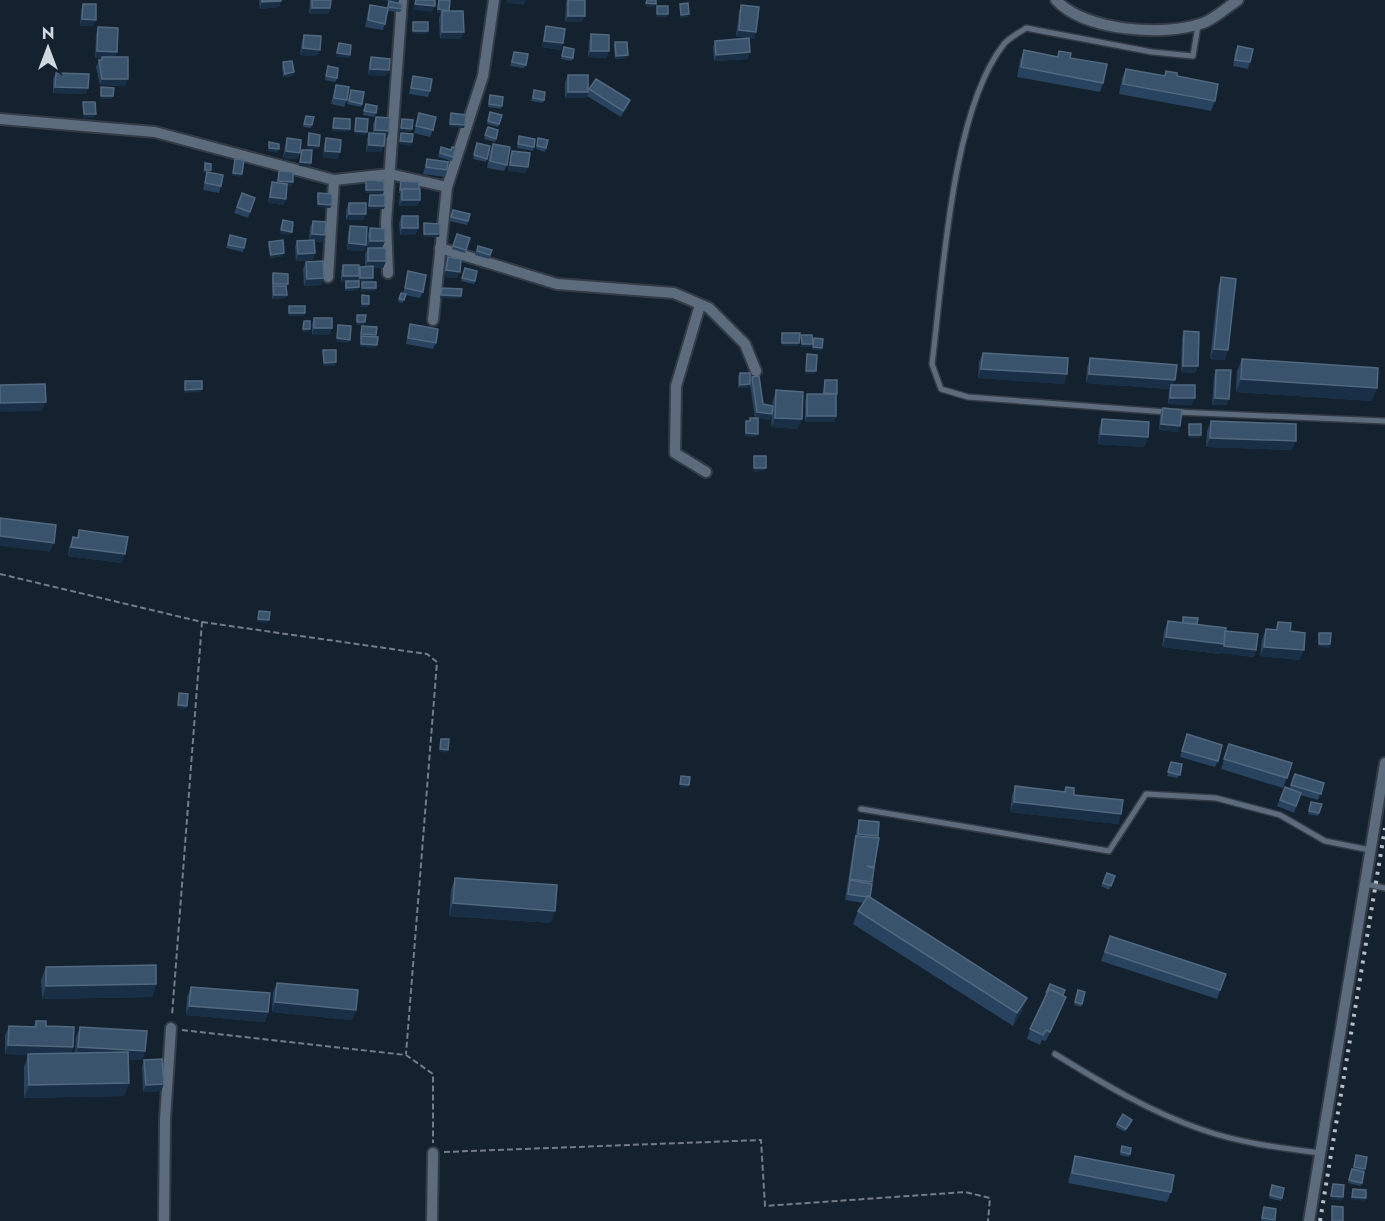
<svg xmlns="http://www.w3.org/2000/svg" width="1385" height="1221" font-family="Jost,sans-serif">
<style>
.lines{fill:none;stroke-linecap:round;stroke-linejoin:round}
.service-casing{stroke:#333b46;stroke-width:8}
.minor-casing{stroke:#333b46;stroke-width:14}
.path{stroke:#727d88;stroke-width:2;stroke-dasharray:6 3;stroke-linecap:butt}
.service{stroke:#5d6c7d;stroke-width:5}
.minor{stroke:#5d6c7d;stroke-width:10}
.rail{stroke:#b5bfc8;stroke-width:4;stroke-dasharray:3 6;stroke-linecap:butt}
.wall{fill:#28435f}
.shaded-wall{fill:#182f45}
.building{fill:#39536d;stroke:#51687f;stroke-width:1.5}
</style>
<rect width="100%" height="100%" fill="#14212e"/>
<g class="lines">
<defs>
<g id="service">
<path d="M1166,412L968,397L941,389L932,364C943,278 951,111 1004,44C1009,38 1019,33 1026,28L1152,52L1193,56L1198,26"/>
<polyline points="1176,412 1385,421"/>
<polyline points="861,809 1109,851 1146,794 1216,798 1280,815 1325,841 1370,850"/>
<polyline points="1365,884 1385,888"/>
<path d="M1055,1054C1102,1083 1150,1112 1203,1130C1240,1143 1281,1148 1320,1153"/>
</g>
<g id="minor">
<path d="M1056,0C1085,31 1163,37 1203,23C1215,19 1227,7 1238,0"/>
<polyline points="0,119 155,132 334,180 328,277"/>
<polyline points="334,180 390,174 447,187"/>
<polyline points="440,248 557,284 674,293 709,308 745,344 756,371"/>
<polyline points="388,273 386,222 402,0"/>
<polyline points="700,305 676,386 675,453 706,472"/>
<polyline points="433,320 447,187 483,76 494,0"/>
<polyline points="164,1221 165,1119 171,1028"/>
<polyline points="432,1221 433,1153"/>
<polyline points="1309,1221 1385,763"/>
</g>
</defs>
<use href="#service" class="service-casing"/>
<use href="#minor" class="minor-casing"/>
<g class="path">
<polyline points="0,574 202,622 172,1016"/>
<polyline points="202,622 427,654 437,662 406,1054"/>
<polyline points="182,1030 406,1055 433,1074 433,1143"/>
<polyline points="444,1152 761,1140 765,1206 965,1192 990,1198 988,1221"/>
</g>
<use href="#service" class="service"/>
<use href="#minor" class="minor"/>
<polyline class="rail" points="1320,1221 1385,828"/>
</g>
<g class="wall">
<polygon points="259,0 281,0 279,7 260,9"/>
<polygon points="310,0 331,0 330,8 328,14 309,14"/>
<polygon points="381,0 399,0 398,3 402,9 400,12 388,11 385,24 383,30 365,27 368,11 370,5 387,8 389,1"/>
<polygon points="438,0 450,0 449,11 461,39 440,39 439,18 441,13 437,13"/>
<polygon points="567,0 585,0 582,22 565,22 566,3"/>
<polygon points="83,4 93,26 80,26 81,10"/>
<polygon points="741,5 756,32 754,39 749,38 748,59 714,61 713,47 715,41 749,38 736,36 739,11"/>
<polygon points="546,26 563,43 560,50 542,47 544,33"/>
<polygon points="98,27 115,57 125,86 100,85 96,67 99,60 101,60 102,58 95,58 96,34"/>
<polygon points="591,34 607,58 588,57 589,41"/>
<polygon points="304,35 317,56 300,55 302,41"/>
<polygon points="615,42 627,58 615,59 614,46"/>
<polygon points="1238,46 1250,62 1248,69 1233,66 1235,52"/>
<polygon points="564,47 573,58 572,61 561,59"/>
<polygon points="1024,50 1057,57 1059,51 1103,83 1100,92 1017,77 1020,60"/>
<polygon points="514,52 526,65 524,68 510,66"/>
<polygon points="371,57 386,76 368,75 369,64"/>
<polygon points="283,62 293,76 283,77 282,66"/>
<polygon points="328,66 337,78 335,82 325,80"/>
<polygon points="1126,69 1164,76 1166,71 1177,76 1215,101 1211,111 1119,94 1122,78"/>
<polygon points="56,73 88,88 86,94 53,93 53,79"/>
<polygon points="568,75 588,92 586,98 565,98 565,82"/>
<polygon points="413,76 430,91 428,97 409,94"/>
<polygon points="336,85 347,100 344,107 331,104 334,91"/>
<polygon points="589,89 630,100 628,107 621,117 587,96"/>
<polygon points="351,90 362,104 361,107 347,104"/>
<polygon points="534,90 544,100 543,103 531,101"/>
<polygon points="490,95 502,106 501,109 488,107"/>
<polygon points="366,104 376,113 374,117 363,115"/>
<polygon points="490,112 502,115 498,127 487,124"/>
<polygon points="419,113 433,130 430,137 414,133"/>
<polygon points="306,116 312,125 311,128 303,127"/>
<polygon points="376,117 387,138 384,138 384,146 381,152 366,152 367,139 369,133 373,133 373,124"/>
<polygon points="488,127 498,130 495,142 484,139"/>
<polygon points="519,136 534,147 533,151 517,148"/>
<polygon points="287,138 300,153 297,159 283,158 285,145"/>
<polygon points="326,138 338,159 323,157 324,145"/>
<polygon points="538,138 546,148 545,152 536,149"/>
<polygon points="477,143 490,146 486,162 473,159"/>
<polygon points="493,144 507,165 504,171 487,168 490,151"/>
<polygon points="441,147 450,150 456,148 452,161 438,157"/>
<polygon points="512,151 528,167 525,173 508,171 510,157"/>
<polygon points="427,159 447,170 445,177 423,174"/>
<polygon points="205,163 210,173 221,186 219,193 203,190 207,173 203,173"/>
<polygon points="279,171 293,182 291,186 287,185 286,199 283,205 268,203 270,189 272,182 277,183"/>
<polygon points="401,181 419,189 420,200 417,206 399,206 400,193 399,193 400,185"/>
<polygon points="242,193 250,212 248,218 234,213"/>
<polygon points="349,203 366,214 363,220 346,220 346,210"/>
<polygon points="453,210 468,221 467,225 449,221"/>
<polygon points="402,216 418,228 415,235 400,235 399,223"/>
<polygon points="313,221 325,235 323,242 314,241 313,260 296,261 295,247 297,241 309,240 310,227"/>
<polygon points="350,226 366,245 364,251 347,250 348,233"/>
<polygon points="370,228 385,241 382,248 367,247 368,234"/>
<polygon points="457,234 470,238 465,253 452,249"/>
<polygon points="230,235 246,239 243,252 226,248"/>
<polygon points="269,242 283,256 270,258 268,245"/>
<polygon points="478,246 492,250 489,259 475,255"/>
<polygon points="368,248 386,261 383,268 373,268 359,281 358,290 345,291 345,282 341,282 341,271 343,265 359,268 365,267 365,254"/>
<polygon points="448,257 457,278 444,277 445,264"/>
<polygon points="306,262 322,285 304,286 303,269"/>
<polygon points="465,268 475,281 474,284 461,281"/>
<polygon points="408,271 423,292 420,298 405,295 403,303 398,302 400,296 403,294"/>
<polygon points="273,273 287,288 286,288 286,298 272,299 272,290 273,287 272,287 272,276"/>
<polygon points="1221,277 1225,360 1210,359 1218,287"/>
<polygon points="314,318 332,328 329,335 312,335 312,324"/>
<polygon points="410,324 436,343 433,349 406,344 408,331"/>
<polygon points="1184,331 1198,366 1195,373 1181,372 1182,338"/>
<polygon points="983,353 1067,374 1064,384 978,378 979,362"/>
<polygon points="1090,358 1174,385 1192,405 1168,404 1169,389 1086,383 1087,368"/>
<polygon points="1242,359 1372,401 1236,392 1237,371"/>
<polygon points="1216,370 1227,405 1212,405 1214,376"/>
<polygon points="740,373 750,383 752,377 763,404 772,405 773,400 776,390 798,429 771,427 772,414 770,420 758,418 758,434 756,437 745,436 745,424 746,421 749,421 750,418 755,418 750,385 749,388 738,388 738,376"/>
<polygon points="825,380 836,395 836,416 834,422 805,422 805,401 807,394 823,394 824,383"/>
<polygon points="1163,408 1178,432 1159,430 1160,415"/>
<polygon points="1102,419 1145,447 1098,444 1099,428"/>
<polygon points="1211,421 1292,450 1206,447 1207,431"/>
<polygon points="79,530 122,563 68,556 69,547 73,537 77,538"/>
<polygon points="1183,617 1197,624 1225,631 1256,650 1254,657 1221,653 1222,650 1220,654 1162,647 1164,631 1168,621 1182,623"/>
<polygon points="1278,622 1290,631 1300,660 1260,656 1262,639 1266,629 1275,630"/>
<polygon points="1187,734 1218,761 1215,767 1180,757"/>
<polygon points="1229,744 1292,763 1283,788 1221,769"/>
<polygon points="1171,762 1182,764 1178,778 1167,776"/>
<polygon points="1295,774 1324,783 1318,800 1300,795 1294,813 1277,806 1285,787 1289,789"/>
<polygon points="1015,786 1064,792 1066,787 1074,795 1121,814 1118,824 1010,812 1012,796"/>
<polygon points="1311,802 1322,804 1318,816 1308,814"/>
<polygon points="859,820 878,836 877,838 879,838 870,897 1022,1011 1013,1026 853,924 858,911 863,903 845,900 854,842 855,838 857,827"/>
<polygon points="1107,873 1115,876 1109,890 1101,886"/>
<polygon points="455,878 551,923 449,916 451,890"/>
<polygon points="1110,936 1226,974 1217,999 1101,961"/>
<polygon points="46,967 156,984 152,997 42,999 41,980"/>
<polygon points="277,983 356,1010 352,1020 272,1012 273,992"/>
<polygon points="191,987 268,1012 265,1022 186,1015 187,997"/>
<polygon points="1085,992 1081,1007 1074,1005 1077,993"/>
<polygon points="1063,995 1062,1007 1046,1041 1042,1040 1040,1045 1027,1039 1030,1029"/>
<polygon points="36,1021 46,1026 73,1047 71,1053 75,1053 76,1037 80,1027 145,1051 142,1060 128,1059 129,1083 124,1096 24,1098 24,1067 28,1055 5,1054 5,1035 9,1026 34,1026"/>
<polygon points="144,1060 161,1091 143,1092 142,1067"/>
<polygon points="1131,1123 1125,1132 1116,1127 1117,1124"/>
<polygon points="1122,1146 1130,1154 1129,1157 1120,1155"/>
<polygon points="1356,1155 1365,1169 1361,1186 1348,1183 1350,1172 1353,1169"/>
<polygon points="1075,1156 1171,1192 1167,1202 1068,1183 1072,1166"/>
<polygon points="1272,1185 1282,1198 1281,1201 1269,1198"/>
<polygon points="1264,1207 1276,1209 1274,1221 1261,1221"/>
</g>
<g class="shaded-wall">
<polygon points="381,0 399,0 398,3"/>
<polygon points="507,0 526,0 524,5 506,3"/>
<polygon points="281,1 279,7 260,9 262,2"/>
<polygon points="646,3 656,4 655,7 645,7"/>
<polygon points="415,4 435,6 432,12 413,10"/>
<polygon points="312,8 330,8 328,14 309,14"/>
<polygon points="438,9 449,11 442,11 441,13 437,13"/>
<polygon points="657,14 668,14 667,17 656,17"/>
<polygon points="689,14 688,17 680,18 681,15"/>
<polygon points="568,16 585,16 582,22 565,22"/>
<polygon points="82,19 96,20 93,26 80,26"/>
<polygon points="739,30 756,32 754,39 736,36"/>
<polygon points="413,31 428,31 427,34 412,34"/>
<polygon points="442,32 464,32 461,39 440,39"/>
<polygon points="544,41 563,43 560,50 542,47"/>
<polygon points="303,48 320,50 317,56 300,55"/>
<polygon points="97,51 117,52 115,59 95,58"/>
<polygon points="591,51 609,51 607,58 588,57"/>
<polygon points="750,52 748,59 714,61 716,55"/>
<polygon points="337,53 350,55 349,58 336,57"/>
<polygon points="628,55 627,58 615,59 616,56"/>
<polygon points="370,69 389,70 386,76 368,75"/>
<polygon points="294,72 293,76 283,77 285,74"/>
<polygon points="102,79 128,79 125,86 100,85"/>
<polygon points="55,87 88,88 86,94 53,93"/>
<polygon points="568,92 588,92 586,98 565,98"/>
<polygon points="101,96 113,96 112,99 100,99"/>
<polygon points="630,100 628,107 621,117 623,111"/>
<polygon points="84,114 96,114 95,117 83,118"/>
<polygon points="450,124 465,125 464,128 449,127"/>
<polygon points="333,128 350,129 349,132 332,131"/>
<polygon points="401,128 412,129 411,132 400,131"/>
<polygon points="375,130 389,131 387,138 372,137"/>
<polygon points="355,131 367,132 366,135 354,134"/>
<polygon points="400,141 412,142 411,146 399,144"/>
<polygon points="308,145 319,146 318,149 307,148"/>
<polygon points="369,145 384,146 381,152 366,152"/>
<polygon points="269,148 279,149 277,153 267,151"/>
<polygon points="286,151 300,153 297,159 283,158"/>
<polygon points="325,151 340,152 338,159 323,157"/>
<polygon points="300,162 311,163 310,167 299,166"/>
<polygon points="510,165 528,167 525,173 508,171"/>
<polygon points="205,170 211,170 210,174 203,173"/>
<polygon points="233,173 242,174 241,177 232,176"/>
<polygon points="278,181 293,182 291,186 277,185"/>
<polygon points="366,190 384,190 383,194 365,193"/>
<polygon points="270,197 286,199 283,205 268,203"/>
<polygon points="402,200 420,200 417,206 399,206"/>
<polygon points="318,204 332,205 330,208 317,207"/>
<polygon points="369,206 385,206 384,209 368,209"/>
<polygon points="349,214 366,214 363,220 346,220"/>
<polygon points="402,228 418,228 415,235 400,235"/>
<polygon points="281,230 292,232 290,235 280,234"/>
<polygon points="312,234 325,235 323,242 309,240"/>
<polygon points="424,234 440,234 439,237 423,237"/>
<polygon points="370,241 385,241 382,248 367,247"/>
<polygon points="349,243 366,245 364,251 347,250"/>
<polygon points="284,253 283,256 270,258 271,255"/>
<polygon points="315,253 313,260 296,261 298,254"/>
<polygon points="368,261 386,261 383,268 365,268"/>
<polygon points="446,270 460,272 457,278 444,277"/>
<polygon points="343,276 359,276 357,283 341,282"/>
<polygon points="324,278 322,285 304,286 307,279"/>
<polygon points="360,278 373,278 372,281 359,281"/>
<polygon points="273,284 288,284 287,288 272,287"/>
<polygon points="359,287 358,290 345,291 346,288"/>
<polygon points="362,288 376,288 375,291 360,292"/>
<polygon points="274,295 287,295 286,298 272,299"/>
<polygon points="441,295 461,296 460,299 440,298"/>
<polygon points="362,304 369,304 368,307 360,307"/>
<polygon points="289,313 305,313 304,316 288,316"/>
<polygon points="357,322 365,322 364,325 356,325"/>
<polygon points="314,328 332,328 329,335 312,335"/>
<polygon points="303,329 310,329 309,332 302,332"/>
<polygon points="361,334 376,335 375,338 360,337"/>
<polygon points="337,338 350,340 349,343 336,342"/>
<polygon points="782,343 799,343 798,346 781,346"/>
<polygon points="361,344 377,345 376,348 360,347"/>
<polygon points="802,344 813,344 811,347 800,347"/>
<polygon points="813,347 822,348 821,351 812,350"/>
<polygon points="1214,349 1228,350 1225,360 1210,359"/>
<polygon points="336,362 335,366 322,366 324,363"/>
<polygon points="1183,366 1198,366 1195,373 1181,372"/>
<polygon points="981,369 1067,374 1064,384 978,378"/>
<polygon points="806,371 816,371 815,374 805,374"/>
<polygon points="1089,374 1175,380 1172,390 1171,385 1169,389 1086,383"/>
<polygon points="1241,379 1377,388 1372,401 1236,392"/>
<polygon points="750,384 749,388 738,388 740,385"/>
<polygon points="202,389 201,392 184,393 185,390"/>
<polygon points="1170,398 1195,398 1192,405 1168,404"/>
<polygon points="1215,398 1229,399 1227,405 1212,405"/>
<polygon points="46,402 42,411 0,412 0,403"/>
<polygon points="757,412 772,414 770,420 755,418"/>
<polygon points="807,416 836,416 834,422 805,422"/>
<polygon points="775,418 802,419 798,429 771,427"/>
<polygon points="1161,424 1180,426 1178,432 1159,430"/>
<polygon points="746,433 758,434 756,437 745,436"/>
<polygon points="1101,434 1148,437 1145,447 1098,444"/>
<polygon points="1189,435 1201,435 1200,438 1188,438"/>
<polygon points="1210,438 1296,441 1292,450 1206,447"/>
<polygon points="754,468 766,468 765,471 753,472"/>
<polygon points="0,536 54,543 50,552 0,546"/>
<polygon points="71,547 125,554 122,563 68,556"/>
<polygon points="258,619 269,620 268,623 257,622"/>
<polygon points="1166,637 1224,644 1220,654 1162,647"/>
<polygon points="1319,644 1330,644 1329,648 1317,647"/>
<polygon points="1224,646 1256,650 1254,657 1221,653"/>
<polygon points="1264,647 1304,650 1300,660 1260,656"/>
<polygon points="178,705 187,706 186,709 177,708"/>
<polygon points="440,749 448,750 447,753 439,752"/>
<polygon points="680,784 689,785 688,788 679,787"/>
<polygon points="1014,802 1121,814 1118,824 1010,812"/>
<polygon points="858,834 878,836 875,843 855,841"/>
<polygon points="453,903 555,911 551,923 449,916"/>
<polygon points="156,984 152,997 42,999 46,986"/>
<polygon points="1027,998 1022,1011 1013,1026 1017,1013"/>
<polygon points="275,1002 356,1010 352,1020 272,1012"/>
<polygon points="189,1006 268,1012 265,1022 186,1015"/>
<polygon points="8,1045 73,1047 70,1057 5,1054"/>
<polygon points="78,1047 145,1051 142,1060 75,1056"/>
<polygon points="129,1083 124,1096 24,1098 29,1085"/>
<polygon points="164,1084 161,1091 143,1092 146,1085"/>
<polygon points="1331,1196 1343,1197 1342,1201 1330,1199"/>
<polygon points="1352,1197 1366,1198 1365,1201 1351,1200"/>
</g>
<g class="building">
<polygon points="262,0 281,0 281,1 262,2"/>
<polygon points="312,0 331,0 330,8 312,8"/>
<polygon points="416,0 435,0 435,6 415,4"/>
<polygon points="439,0 450,0 449,11 438,9"/>
<rect x="568" y="0" width="17" height="16"/>
<polygon points="647,0 656,0 656,4 646,3"/>
<polygon points="389,1 402,4 402,9 388,7"/>
<polygon points="688,3 689,14 681,15 680,4"/>
<polygon points="83,4 96,4 96,20 82,19"/>
<polygon points="370,5 388,8 385,24 368,20"/>
<polygon points="741,5 759,7 756,32 739,30"/>
<rect x="657" y="6" width="11" height="8"/>
<polygon points="442,11 463,11 464,32 442,32"/>
<rect x="413" y="22" width="15" height="9"/>
<polygon points="546,26 565,29 563,43 544,41"/>
<polygon points="98,27 118,28 117,52 97,51"/>
<polygon points="591,34 609,35 609,51 591,51"/>
<polygon points="304,35 321,36 320,50 303,48"/>
<polygon points="749,38 750,52 716,55 715,41"/>
<polygon points="615,42 627,42 628,55 616,56"/>
<polygon points="339,43 351,45 350,55 337,53"/>
<polygon points="1238,46 1253,49 1250,62 1235,60"/>
<polygon points="564,47 574,49 573,58 562,56"/>
<polygon points="1024,50 1058,57 1059,51 1071,53 1070,58 1107,64 1103,83 1021,67"/>
<polygon points="514,52 528,54 526,65 512,62"/>
<polygon points="102,57 128,57 128,79 102,79 99,60 102,60"/>
<polygon points="371,57 390,59 389,70 370,69"/>
<polygon points="292,61 294,72 285,74 283,62"/>
<polygon points="328,66 338,68 337,78 326,76"/>
<polygon points="1126,69 1165,76 1166,71 1177,73 1177,76 1218,84 1215,101 1123,84"/>
<polygon points="56,73 89,74 88,88 55,87"/>
<rect x="568" y="75" width="20" height="17"/>
<polygon points="413,76 432,79 430,91 411,88"/>
<polygon points="596,79 630,100 623,111 589,89"/>
<polygon points="336,85 349,87 347,100 334,98"/>
<polygon points="101,87 114,88 113,96 101,96"/>
<polygon points="351,90 364,92 362,104 349,101"/>
<polygon points="534,90 545,92 544,100 533,98"/>
<polygon points="490,95 503,97 502,106 489,104"/>
<polygon points="83,102 95,102 96,114 84,114"/>
<polygon points="366,104 377,106 376,113 364,111"/>
<polygon points="490,112 502,115 499,124 488,121"/>
<polygon points="419,113 436,117 433,130 416,126"/>
<polygon points="451,113 466,115 465,125 450,124"/>
<polygon points="306,116 314,117 312,125 304,124"/>
<polygon points="376,117 390,118 389,131 375,130"/>
<polygon points="334,118 350,119 350,129 333,128"/>
<polygon points="356,118 368,119 367,132 355,131"/>
<polygon points="402,119 413,120 412,129 401,128"/>
<polygon points="488,127 498,130 496,139 485,135"/>
<polygon points="309,133 320,135 319,146 308,145"/>
<polygon points="369,133 385,134 384,146 369,145"/>
<polygon points="401,133 413,134 412,142 400,141"/>
<polygon points="519,136 535,139 534,147 518,144"/>
<polygon points="287,138 301,140 300,153 286,151"/>
<polygon points="326,138 341,140 340,152 325,151"/>
<polygon points="538,138 548,140 546,148 537,146"/>
<polygon points="269,142 279,144 279,149 269,148"/>
<polygon points="477,143 490,146 487,159 474,155"/>
<polygon points="493,144 510,147 507,165 490,161"/>
<polygon points="441,147 451,150 452,147 456,148 453,157 440,153"/>
<polygon points="302,150 312,150 311,163 300,162"/>
<polygon points="512,151 530,153 528,167 510,165"/>
<polygon points="235,159 244,160 242,174 233,173"/>
<polygon points="427,159 448,162 447,170 426,167"/>
<polygon points="205,163 211,164 211,170 205,170"/>
<polygon points="279,171 293,172 293,182 278,181"/>
<polygon points="207,172 223,175 221,186 205,183"/>
<polygon points="366,180 384,181 384,190 366,190"/>
<polygon points="401,181 419,182 419,189 402,189 402,190 400,190"/>
<polygon points="272,182 287,184 286,199 270,197"/>
<rect x="402" y="189" width="18" height="11"/>
<polygon points="242,193 255,198 250,212 237,207"/>
<polygon points="318,193 332,194 332,205 318,204"/>
<polygon points="370,195 385,195 385,206 369,206"/>
<rect x="349" y="203" width="17" height="11"/>
<polygon points="453,210 470,214 468,221 451,217"/>
<rect x="402" y="216" width="16" height="12"/>
<polygon points="283,220 293,222 292,232 281,230"/>
<polygon points="313,221 326,222 325,235 312,234"/>
<polygon points="424,223 440,224 440,234 424,234"/>
<polygon points="350,226 367,227 366,245 349,243"/>
<polygon points="370,228 385,229 385,241 370,241"/>
<polygon points="457,234 470,238 466,250 453,246"/>
<polygon points="230,235 246,239 244,248 228,245"/>
<polygon points="283,240 284,253 271,255 269,242"/>
<polygon points="314,240 315,253 298,254 297,241"/>
<polygon points="478,246 492,250 490,255 477,251"/>
<rect x="368" y="248" width="18" height="13"/>
<polygon points="448,257 461,259 460,272 446,270"/>
<polygon points="323,261 324,278 307,279 306,262"/>
<rect x="343" y="265" width="16" height="11"/>
<polygon points="373,266 373,278 360,278 360,267"/>
<polygon points="465,268 477,271 475,281 462,278"/>
<polygon points="408,271 426,275 423,292 405,288"/>
<polygon points="273,273 288,274 288,284 273,284"/>
<polygon points="1221,277 1236,279 1228,350 1214,349"/>
<polygon points="346,281 359,281 359,287 346,288"/>
<rect x="362" y="282" width="14" height="6"/>
<polygon points="273,286 286,286 287,295 274,295"/>
<polygon points="442,288 462,289 461,296 441,295"/>
<polygon points="401,293 406,294 404,300 399,299"/>
<polygon points="362,295 369,296 369,304 362,304"/>
<rect x="289" y="306" width="16" height="7"/>
<polygon points="357,315 366,315 365,322 357,322"/>
<rect x="314" y="318" width="18" height="10"/>
<polygon points="304,321 310,321 310,329 303,329"/>
<polygon points="410,324 438,329 436,343 408,338"/>
<polygon points="338,325 351,326 350,340 337,338"/>
<polygon points="362,326 377,327 376,335 361,334"/>
<polygon points="1184,331 1199,332 1198,366 1183,366"/>
<polygon points="782,333 800,333 799,343 782,343"/>
<polygon points="801,335 812,335 813,344 802,344"/>
<polygon points="361,336 378,337 377,345 361,344"/>
<polygon points="814,338 823,339 822,348 813,347"/>
<polygon points="323,350 336,350 336,362 324,363"/>
<polygon points="983,353 1068,358 1067,374 981,369"/>
<polygon points="807,354 817,355 816,371 806,371"/>
<polygon points="1090,358 1177,365 1175,380 1089,374"/>
<polygon points="1242,359 1378,368 1377,388 1241,379"/>
<polygon points="1216,370 1231,370 1229,399 1215,398"/>
<polygon points="740,373 750,373 750,384 740,385"/>
<polygon points="759,376 763,404 773,406 772,414 757,412 752,377"/>
<polygon points="825,380 837,380 837,394 824,393"/>
<polygon points="185,381 202,381 202,389 185,390"/>
<polygon points="45,384 46,402 0,403 0,385"/>
<polygon points="1171,385 1195,385 1195,398 1170,398"/>
<polygon points="776,390 803,392 802,419 775,418"/>
<rect x="807" y="394" width="29" height="22"/>
<polygon points="1163,408 1182,410 1180,426 1161,424"/>
<polygon points="750,418 758,418 758,434 746,433 746,421 750,421"/>
<polygon points="1102,419 1149,422 1148,437 1101,434"/>
<polygon points="1211,421 1296,424 1296,441 1210,438"/>
<rect x="1189" y="424" width="12" height="11"/>
<rect x="754" y="456" width="12" height="12"/>
<polygon points="0,518 56,525 54,543 0,536"/>
<polygon points="79,530 128,537 125,554 71,547 73,537 78,538"/>
<polygon points="259,611 270,612 269,620 258,619"/>
<polygon points="1183,617 1198,618 1197,624 1183,623"/>
<polygon points="1168,621 1226,628 1224,644 1166,637"/>
<polygon points="1278,622 1291,623 1290,631 1305,633 1304,650 1264,647 1266,629 1277,630"/>
<polygon points="1225,631 1258,634 1256,650 1224,646"/>
<polygon points="1319,633 1331,633 1330,644 1319,644"/>
<polygon points="179,693 188,694 187,706 178,705"/>
<polygon points="1187,734 1222,745 1218,761 1182,751"/>
<polygon points="441,739 449,739 448,750 440,749"/>
<polygon points="1229,744 1292,763 1287,778 1224,759"/>
<polygon points="1171,762 1182,764 1180,775 1168,772"/>
<polygon points="1295,774 1324,783 1321,794 1291,785"/>
<polygon points="681,776 690,777 689,785 680,784"/>
<polygon points="1015,786 1065,792 1066,787 1074,788 1074,795 1123,800 1121,814 1014,802"/>
<polygon points="1285,787 1301,793 1296,806 1280,800"/>
<polygon points="1311,802 1322,804 1319,813 1309,811"/>
<polygon points="859,820 879,822 878,836 858,834"/>
<polygon points="856,836 879,838 874,867 867,866 874,868 872,882 850,879"/>
<polygon points="1107,873 1115,876 1111,886 1103,883"/>
<polygon points="455,878 557,885 555,911 453,903"/>
<polygon points="850,880 872,884 870,897 868,896 867,897 848,894"/>
<polygon points="868,896 1027,998 1017,1013 858,911"/>
<polygon points="1110,936 1226,974 1220,990 1105,952"/>
<polygon points="156,965 156,984 46,986 46,967"/>
<polygon points="277,983 358,990 356,1010 275,1002"/>
<polygon points="1050,984 1065,990 1063,995 1049,989 1046,993"/>
<polygon points="191,987 270,993 268,1012 189,1006"/>
<polygon points="1049,989 1066,997 1050,1032 1046,1030 1043,1035 1030,1029"/>
<polygon points="1078,990 1085,992 1082,1004 1075,1002"/>
<polygon points="36,1021 46,1021 46,1026 74,1027 73,1047 8,1045 9,1026 36,1027"/>
<polygon points="80,1027 147,1031 145,1051 78,1047"/>
<polygon points="128,1052 129,1083 29,1085 28,1054"/>
<polygon points="162,1059 164,1084 146,1085 144,1060"/>
<polygon points="1123,1114 1132,1120 1126,1129 1117,1124"/>
<polygon points="1122,1146 1131,1148 1130,1154 1121,1152"/>
<polygon points="1356,1155 1367,1157 1365,1169 1354,1167"/>
<polygon points="1075,1156 1174,1175 1171,1192 1072,1173"/>
<polygon points="1352,1169 1364,1172 1362,1183 1349,1180"/>
<polygon points="1333,1184 1344,1185 1343,1197 1331,1196"/>
<polygon points="1272,1185 1284,1188 1282,1198 1270,1195"/>
<polygon points="1353,1189 1366,1190 1366,1198 1352,1197"/>
<polygon points="1332,1206 1343,1207 1343,1221 1332,1221"/>
<polygon points="1264,1207 1276,1209 1275,1220 1262,1218"/>
</g>
<g transform="translate(48 48)" stroke="#14212e" stroke-width="4.5" paint-order="stroke">
<path d="M0-4.5L10 22L0 15L-10 22Z" fill="#ced7e0"/>
<text y="-9" font-size="16" font-weight="bold" text-anchor="middle" fill="#ced7e0">N</text>
</g>
</svg>
